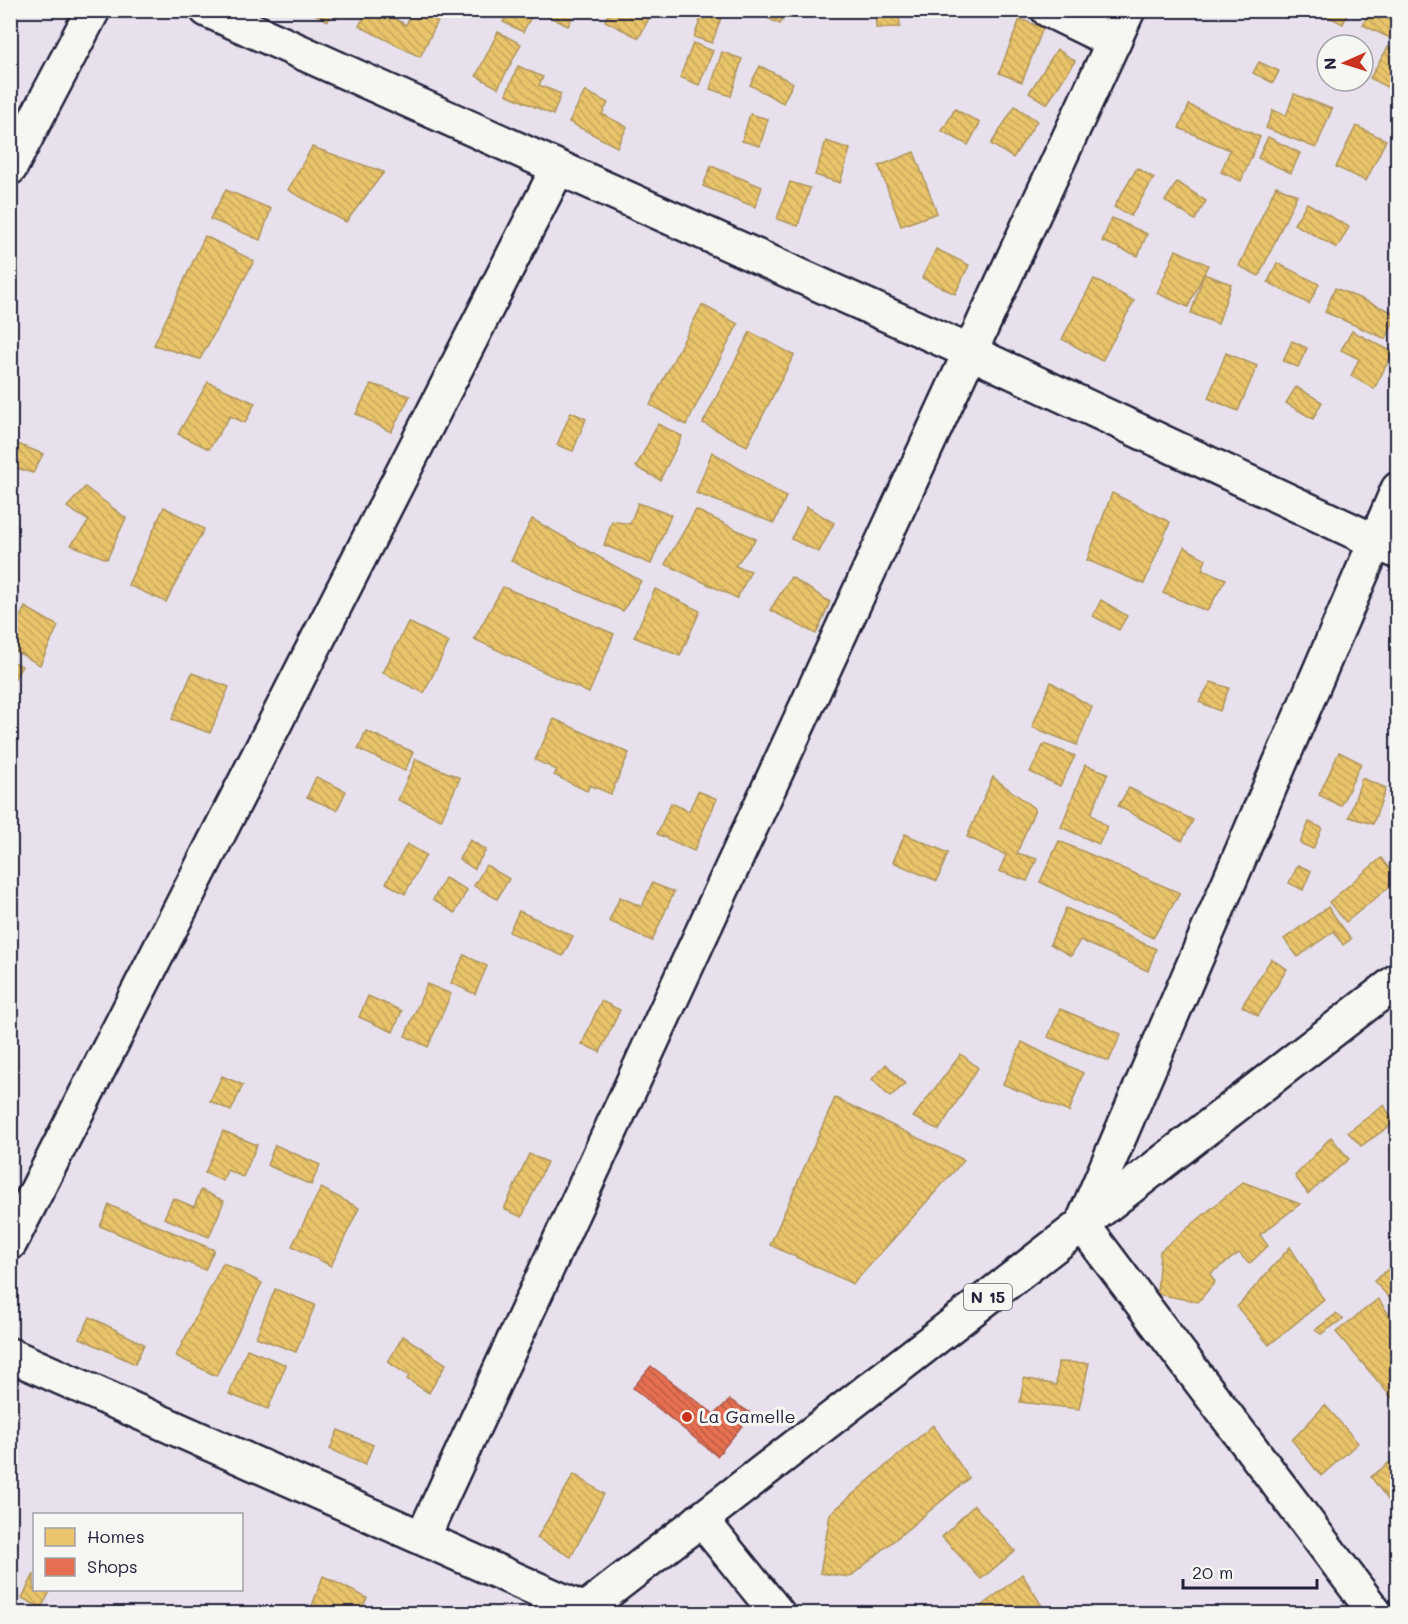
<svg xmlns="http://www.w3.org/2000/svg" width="1408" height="1624" font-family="Mali,sans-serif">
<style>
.homes{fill:url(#homes-back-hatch);stroke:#ad935c;stroke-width:1.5}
.shops{fill:url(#shops-back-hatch);stroke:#ac584a;stroke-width:1.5}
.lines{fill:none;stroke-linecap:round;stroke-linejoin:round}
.minor-casing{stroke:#22223b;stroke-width:38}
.primary-casing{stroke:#22223b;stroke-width:38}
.minor{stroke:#f6f6f2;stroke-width:33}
.primary{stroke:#f6f6f2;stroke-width:33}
.poi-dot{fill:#c8321e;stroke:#f6f6f2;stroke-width:2}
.labels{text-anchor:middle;stroke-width:6;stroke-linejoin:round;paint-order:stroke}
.shield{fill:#f6f6f2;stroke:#626272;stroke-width:1.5}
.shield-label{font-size:16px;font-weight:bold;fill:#22223b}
.poi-label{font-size:18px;fill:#22223b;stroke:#f6f6f2;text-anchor:start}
</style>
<defs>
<pattern id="homes-back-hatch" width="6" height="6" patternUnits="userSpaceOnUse" patternTransform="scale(1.5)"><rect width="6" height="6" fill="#e9c46a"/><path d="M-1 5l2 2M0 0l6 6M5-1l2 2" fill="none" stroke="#c8a85d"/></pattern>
<pattern id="shops-back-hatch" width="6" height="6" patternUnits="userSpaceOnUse" patternTransform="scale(1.5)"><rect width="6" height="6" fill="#e76f51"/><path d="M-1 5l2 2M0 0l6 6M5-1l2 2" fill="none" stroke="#bb5b44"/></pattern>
</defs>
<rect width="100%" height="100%" fill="#e8e1ed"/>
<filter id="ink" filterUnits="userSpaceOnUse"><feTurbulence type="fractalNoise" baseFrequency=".0167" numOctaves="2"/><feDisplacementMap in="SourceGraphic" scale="12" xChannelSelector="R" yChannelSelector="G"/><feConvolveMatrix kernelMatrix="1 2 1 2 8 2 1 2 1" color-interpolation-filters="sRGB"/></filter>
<g filter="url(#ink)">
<g class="homes">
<polygon points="308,10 334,10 328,21"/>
<polygon points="368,10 379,10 406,25 413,10 437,10 442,13 420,57 359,26"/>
<polygon points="509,10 533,13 523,32 503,22"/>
<polygon points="546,10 576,10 568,26 544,14"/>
<polygon points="610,10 635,10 649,18 639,38 605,21"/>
<polygon points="750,10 786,10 780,24"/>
<polygon points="875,10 899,10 900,27 876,28"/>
<polygon points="1316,10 1343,10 1348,13 1343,24"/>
<polygon points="1370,10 1398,10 1398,42 1363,25"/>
<polygon points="703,12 721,18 712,43 694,37"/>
<polygon points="1020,19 1043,28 1022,82 999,73"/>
<polygon points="498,32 521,44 498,88 476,76"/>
<polygon points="693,43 713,51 699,85 680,77"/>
<polygon points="1388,47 1398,52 1398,93 1370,78"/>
<polygon points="1057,49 1075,61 1047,104 1029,93"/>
<polygon points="722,52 742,59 731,96 710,89"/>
<polygon points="1259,62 1279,71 1273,83 1253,73"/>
<polygon points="518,66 543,77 539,85 561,94 553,115 506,94"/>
<polygon points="760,66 793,83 783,103 750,85"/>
<polygon points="585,91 608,103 602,114 627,127 617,147 569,122"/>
<polygon points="1294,94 1332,109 1316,148 1266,128 1273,110 1286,116"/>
<polygon points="1189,105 1260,137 1241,181 1221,172 1230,150 1179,128"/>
<polygon points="1015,106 1037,121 1013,158 991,144"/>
<polygon points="955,109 980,123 968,145 942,131"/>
<polygon points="750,114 768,119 760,146 742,141"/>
<polygon points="1356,126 1386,140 1366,181 1336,167"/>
<polygon points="1268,137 1300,153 1291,173 1258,158"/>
<polygon points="826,141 850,149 840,183 815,175"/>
<polygon points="312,147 384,172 346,222 288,190"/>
<polygon points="914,152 937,213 901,226 879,166"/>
<polygon points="711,166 762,187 755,207 703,186"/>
<polygon points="1137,168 1154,178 1131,216 1114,207"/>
<polygon points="790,182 810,188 798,226 777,219"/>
<polygon points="1177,182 1206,201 1195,220 1165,201"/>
<polygon points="1276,186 1297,195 1259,276 1239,266"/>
<polygon points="226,190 271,209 260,240 210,219"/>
<polygon points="1307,203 1349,227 1337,248 1294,224"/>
<polygon points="1112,218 1147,234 1138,256 1102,241"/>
<polygon points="205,236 254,261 200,359 154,345"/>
<polygon points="936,249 969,265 955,294 922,278"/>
<polygon points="1176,250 1208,265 1188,307 1157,293"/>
<polygon points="1277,263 1319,284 1309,304 1268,282"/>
<polygon points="1204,274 1231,284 1218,324 1191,313"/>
<polygon points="1094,279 1134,301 1102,361 1062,339"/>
<polygon points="1335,288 1397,314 1386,339 1325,312"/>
<polygon points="702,305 738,324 686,425 650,405"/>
<polygon points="1352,331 1393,352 1374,389 1351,376 1359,359 1341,350"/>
<polygon points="750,332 794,355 747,446 703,423"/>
<polygon points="1292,341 1307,348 1298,367 1283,361"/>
<polygon points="1226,353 1257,366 1238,411 1208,398"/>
<polygon points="208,382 255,403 245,423 230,416 209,449 178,434"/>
<polygon points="371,384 410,396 391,432 356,414"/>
<polygon points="1296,387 1322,402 1313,419 1286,403"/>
<polygon points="571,412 586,419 573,451 557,445"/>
<polygon points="658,424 682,436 660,480 636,467"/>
<polygon points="10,441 43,454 33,473 10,466"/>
<polygon points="712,452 786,497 774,523 696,493"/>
<polygon points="85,487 126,518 107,559 71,545 89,521 67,507"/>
<polygon points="1112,493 1170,522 1144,584 1087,560"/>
<polygon points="638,503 671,515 651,564 604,545 612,521 630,524"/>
<polygon points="164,507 204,529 166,602 128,585"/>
<polygon points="807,507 834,523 819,552 791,539"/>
<polygon points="696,510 756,539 735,566 751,571 737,598 665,564"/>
<polygon points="532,519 641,581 623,611 511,561"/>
<polygon points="1184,547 1206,559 1202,570 1226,579 1207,611 1163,593"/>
<polygon points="791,577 830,602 816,634 770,610"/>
<polygon points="503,587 614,634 589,693 474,639"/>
<polygon points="655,589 700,611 680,656 634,637"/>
<polygon points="1101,600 1127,616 1119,630 1093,616"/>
<polygon points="25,607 58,626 40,665 10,648 10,636"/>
<polygon points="408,622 449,642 424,693 383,673"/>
<polygon points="10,660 22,666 10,687"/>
<polygon points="192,673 229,687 210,733 172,719"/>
<polygon points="1051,682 1092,707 1077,745 1032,727"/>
<polygon points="1211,682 1229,688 1220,711 1199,702"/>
<polygon points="554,719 629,753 611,794 590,785 587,791 554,775 557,770 535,760"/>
<polygon points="366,731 413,752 405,771 358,749"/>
<polygon points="1044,744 1075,756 1060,786 1030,772"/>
<polygon points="1339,752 1361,763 1341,806 1319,795"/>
<polygon points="416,759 460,778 441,820 398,800"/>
<polygon points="1085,765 1108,773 1091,814 1107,827 1099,844 1061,827"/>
<polygon points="316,777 346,791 337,810 307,797"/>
<polygon points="993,777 1035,809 1017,853 1037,859 1027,881 999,871 1006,855 967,837"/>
<polygon points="1362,778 1386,788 1373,824 1349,817"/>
<polygon points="1129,788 1193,820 1182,841 1118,806"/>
<polygon points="698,791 717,799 694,851 657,834 671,803 689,811"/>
<polygon points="1309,822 1322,828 1313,849 1300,843"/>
<polygon points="905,834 948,853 937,881 893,862"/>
<polygon points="470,840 486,850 474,869 459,859"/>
<polygon points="1059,841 1180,893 1153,938 1040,882"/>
<polygon points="407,844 426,855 405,894 386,883"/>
<polygon points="1381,858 1398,880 1346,922 1329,902"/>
<polygon points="486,865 509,879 497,899 474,886"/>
<polygon points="1298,865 1311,871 1303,890 1289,883"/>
<polygon points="445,878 467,890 455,913 433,900"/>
<polygon points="652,883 674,892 652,941 609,921 620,897 642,907"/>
<polygon points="1328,907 1351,939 1343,945 1334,931 1298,957 1284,939"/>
<polygon points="1066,908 1156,949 1148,971 1080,940 1071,956 1050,944"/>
<polygon points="519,911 573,936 563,956 509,932"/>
<polygon points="464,955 487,966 475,994 451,983"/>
<polygon points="1271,959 1287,969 1258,1016 1242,1006"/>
<polygon points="427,984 451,994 428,1047 405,1036"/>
<polygon points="368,996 402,1011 393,1032 359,1017"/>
<polygon points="601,1001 620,1010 600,1052 582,1044"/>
<polygon points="1060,1009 1121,1034 1109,1061 1048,1037"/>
<polygon points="1022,1042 1083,1073 1069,1112 1003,1084"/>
<polygon points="961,1054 978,1068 939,1130 913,1117"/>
<polygon points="886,1064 905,1084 890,1097 872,1079"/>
<polygon points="222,1076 243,1085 231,1111 210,1101"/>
<polygon points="835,1098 964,1160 853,1284 770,1245"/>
<polygon points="1384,1105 1394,1123 1361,1146 1348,1132"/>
<polygon points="223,1131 257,1145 243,1177 227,1170 223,1181 205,1173"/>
<polygon points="1331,1137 1349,1159 1308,1194 1295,1176"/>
<polygon points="275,1145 320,1165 311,1185 267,1165"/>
<polygon points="529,1154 547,1162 522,1217 504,1209"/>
<polygon points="1243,1182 1300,1204 1260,1235 1268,1246 1249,1264 1239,1253 1210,1274 1215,1282 1198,1302 1157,1294 1160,1251"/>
<polygon points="321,1188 359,1208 331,1266 292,1246"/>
<polygon points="201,1190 224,1201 209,1237 164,1218 173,1198 194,1207"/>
<polygon points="109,1205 214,1250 205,1270 100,1226"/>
<polygon points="1290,1247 1324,1300 1269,1345 1237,1307"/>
<polygon points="1398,1261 1398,1307 1374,1281"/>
<polygon points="223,1263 262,1283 216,1376 176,1356"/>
<polygon points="275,1289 315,1305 296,1352 256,1337"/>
<polygon points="1378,1299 1398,1327 1398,1405 1336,1332"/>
<polygon points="1336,1314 1343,1319 1321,1334 1315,1330"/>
<polygon points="90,1317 144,1344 135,1364 80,1338"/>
<polygon points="403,1336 446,1364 429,1393 407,1379 409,1376 388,1362"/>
<polygon points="247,1349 286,1365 268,1409 229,1394"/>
<polygon points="1058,1362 1089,1363 1079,1409 1020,1402 1024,1378 1056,1385"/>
<polygon points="1325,1405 1358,1443 1321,1476 1292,1440"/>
<polygon points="933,1425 969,1478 850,1577 820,1573 830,1514"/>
<polygon points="338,1430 373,1445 365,1465 330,1449"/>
<polygon points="1390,1462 1398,1473 1398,1505 1394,1508 1371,1477"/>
<polygon points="574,1474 604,1494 571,1557 537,1538"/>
<polygon points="974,1505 1015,1551 981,1579 942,1537"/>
<polygon points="34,1574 34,1590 51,1590 41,1608 22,1598"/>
<polygon points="1022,1574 1047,1614 972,1614"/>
<polygon points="323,1576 367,1598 359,1614 309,1614"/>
</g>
<polygon class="shops" points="651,1366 714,1414 730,1400 752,1414 717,1456 633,1388"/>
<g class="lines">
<defs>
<g id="minor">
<polyline points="207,10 970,352 1398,552"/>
<polyline points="1048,10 1114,42"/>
<polyline points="10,168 93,10"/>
<polyline points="10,1243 558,168"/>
<polyline points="10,1355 584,1610"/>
<polyline points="701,1519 778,1614"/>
<polyline points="423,1537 1128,10"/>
<polyline points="1376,1614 1082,1224 1398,489"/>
</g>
<polyline id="primary" points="579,1614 1398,980"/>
</defs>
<use href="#minor" class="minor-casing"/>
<use href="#primary" class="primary-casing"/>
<use href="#minor" class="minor"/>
<use href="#primary" class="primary"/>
</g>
</g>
<circle class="poi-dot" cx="687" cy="1417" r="6"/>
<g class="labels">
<rect class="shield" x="964" y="1284" width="48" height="26" rx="4.5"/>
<g class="shield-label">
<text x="988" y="1303">N 15</text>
</g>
<g class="poi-label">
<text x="699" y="1423">La Gamelle</text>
</g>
</g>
<rect width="1408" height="1624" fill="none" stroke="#f6f6f2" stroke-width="36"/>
<rect x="18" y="18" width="1372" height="1588" fill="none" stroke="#22223b" stroke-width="2" filter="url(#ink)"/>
<rect x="33" y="1513" width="210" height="78" fill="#f6f6f2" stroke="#a1a1a9" stroke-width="1.5"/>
<rect x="45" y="1528" width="30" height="18" fill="#e9c46a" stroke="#a1a1a9" stroke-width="1.5"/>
<text x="87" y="1543" font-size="18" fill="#22223b">Homes</text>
<rect x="45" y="1558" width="30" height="18" fill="#e76f51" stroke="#a1a1a9" stroke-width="1.5"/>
<text x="87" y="1573" font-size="18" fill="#22223b">Shops</text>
<g transform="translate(1345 63) rotate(267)"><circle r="28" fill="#f6f6f2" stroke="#a1a1a9" stroke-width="1.5"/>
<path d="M0-4.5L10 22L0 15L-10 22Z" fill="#c8321e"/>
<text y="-9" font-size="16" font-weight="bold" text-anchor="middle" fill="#22223b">N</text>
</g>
<path d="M1183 1579v9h134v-9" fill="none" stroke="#22223b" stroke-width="3"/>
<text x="1192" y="1579" font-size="18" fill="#22223b" stroke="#f6f6f2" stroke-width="4.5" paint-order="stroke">20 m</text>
</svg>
